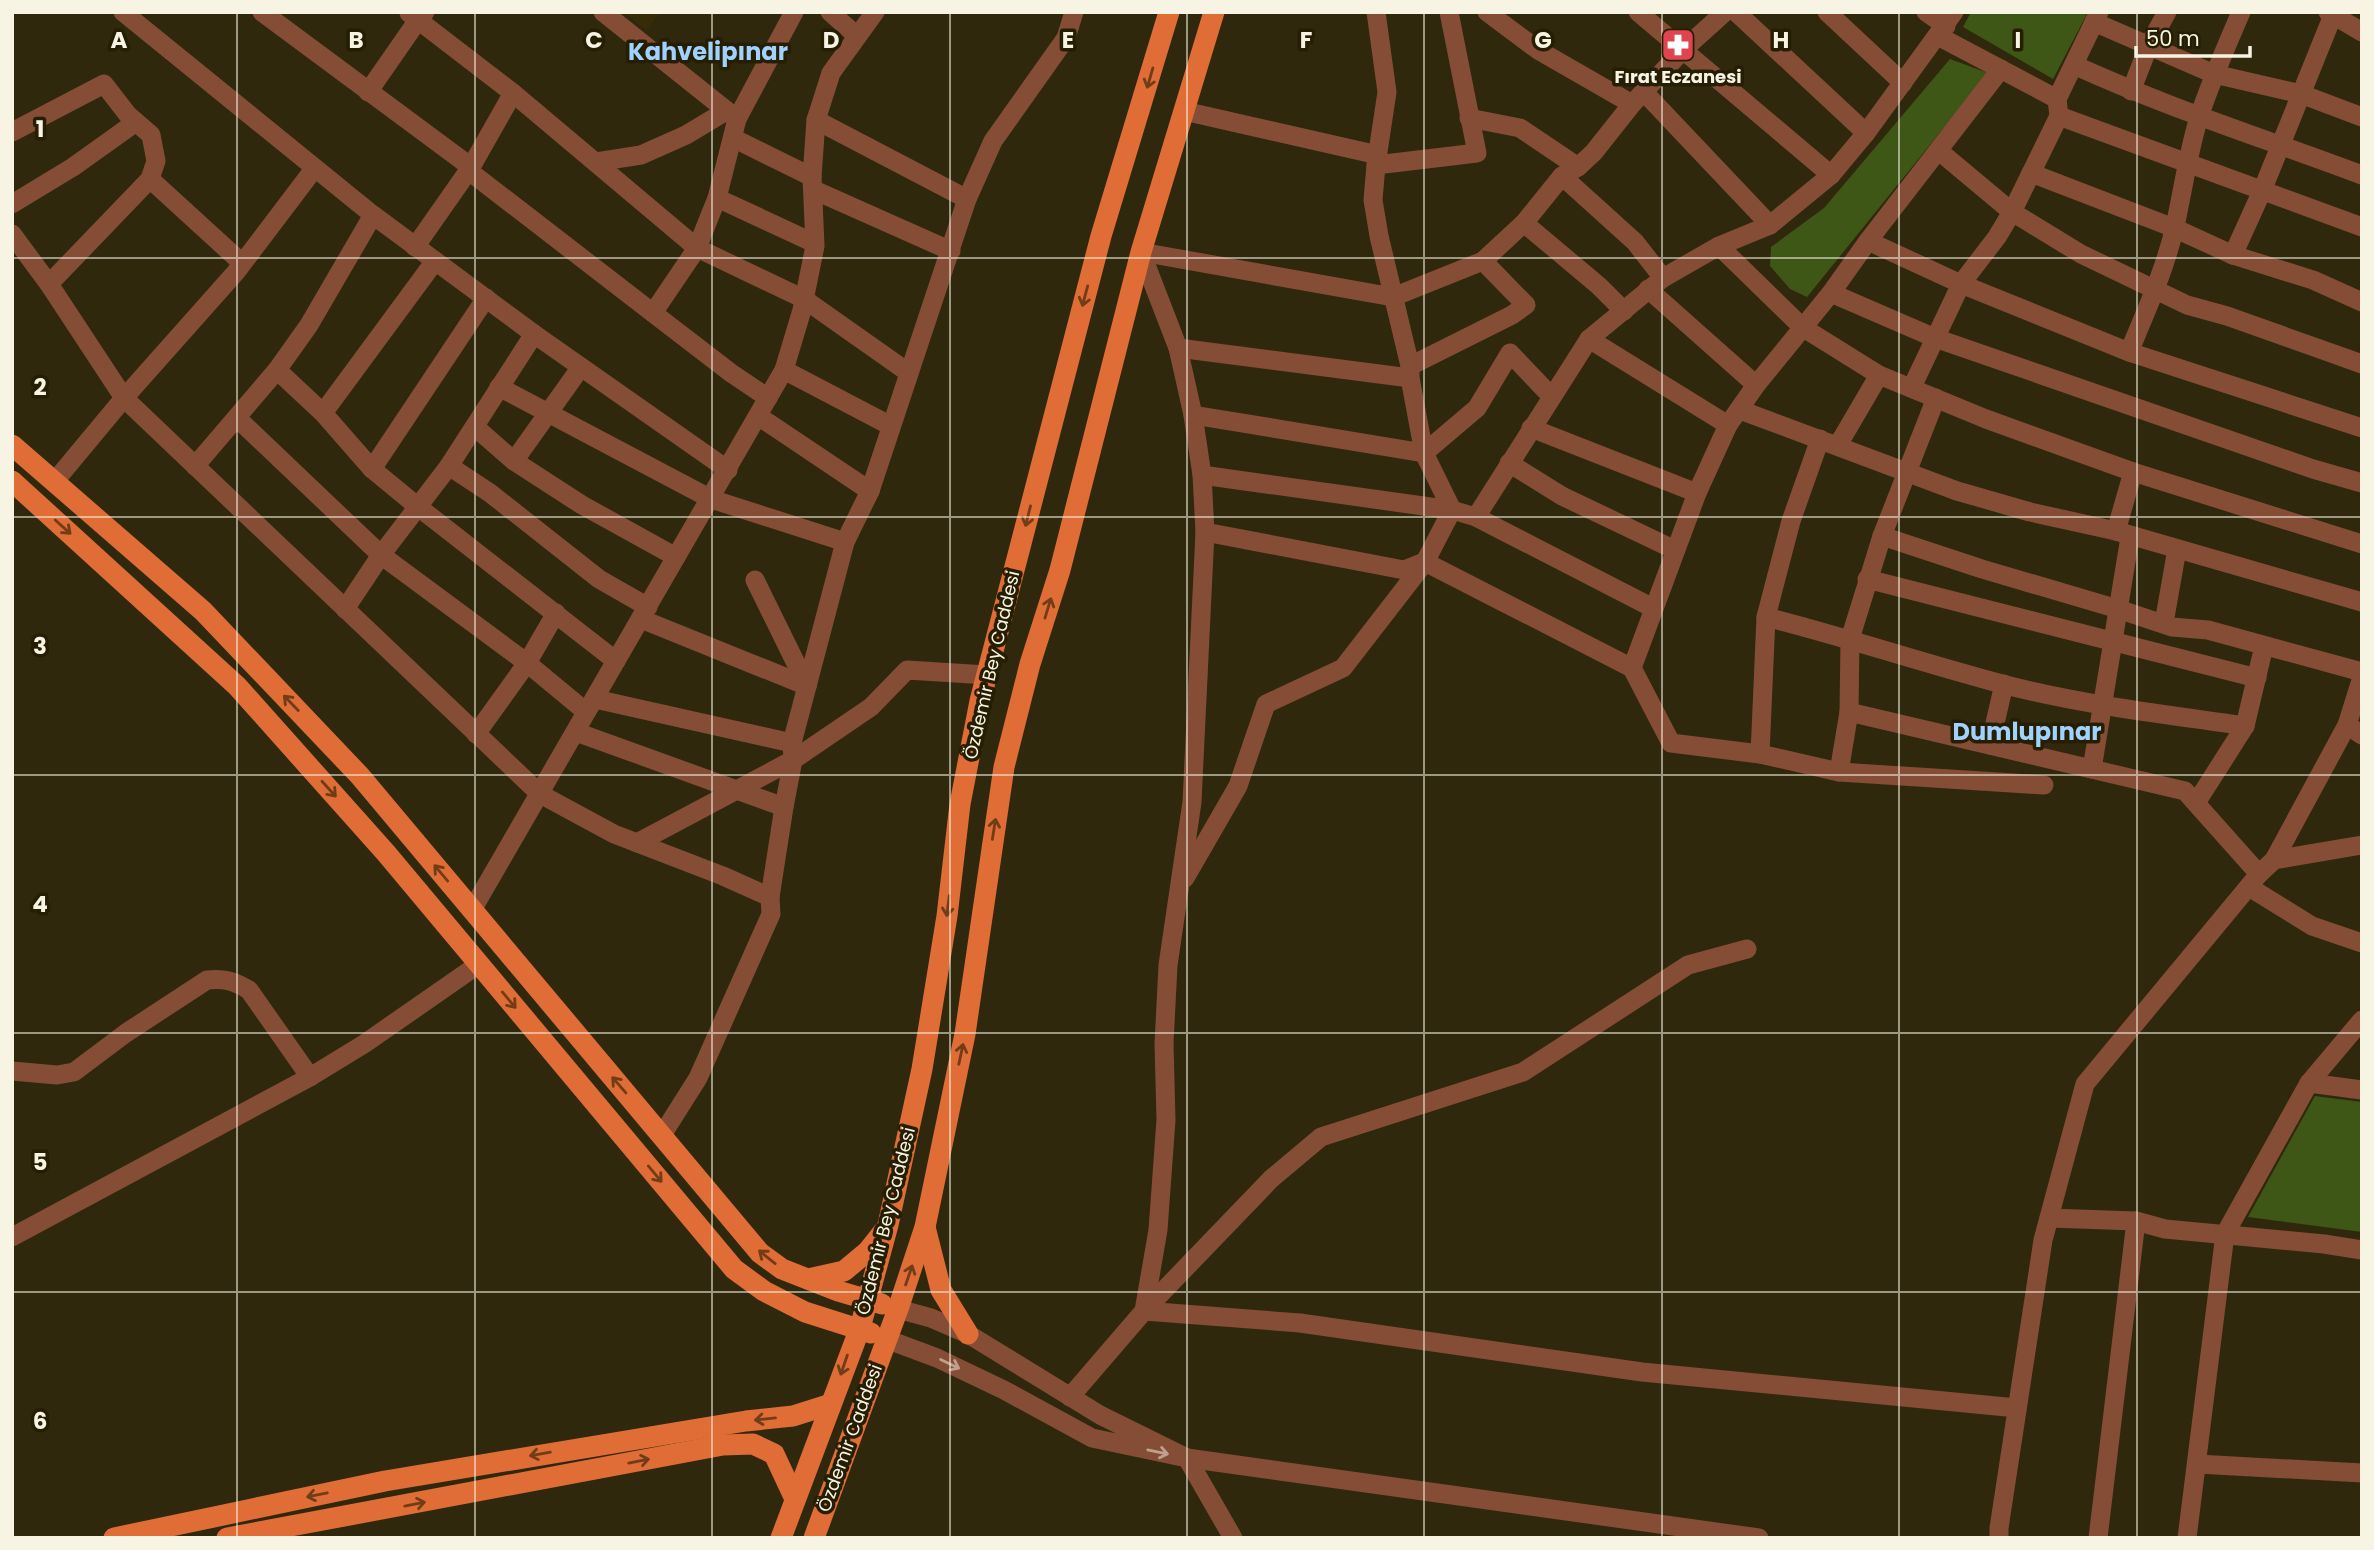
<svg xmlns="http://www.w3.org/2000/svg" width="2374" height="1550" font-family="Poppins,sans-serif">
<style>
.built{fill:#362d08}
.green{fill:#3e5616}
.lines{fill:none;stroke-linecap:round;stroke-linejoin:round}
.minor{stroke:#854d35;stroke-width:19}
.major{stroke:#e06c36;stroke-width:21}
.oneway{stroke:#703d17}
.oneway2{stroke:#bea08c}
.grid{fill:none;stroke:#f8f4e4;stroke-width:2;stroke-opacity:0.55}
.labels{text-anchor:middle;stroke-width:7;stroke-linejoin:round;paint-order:stroke}
.poi-label{font-size:18px;font-weight:bold;fill:#f8f4e4;stroke:#251e03}
.street-label{font-size:18px;fill:#f8f4e4;stroke:#251e03}
.district-label{font-size:24px;font-weight:bold;fill:#a1d1fd;stroke:#251e03}
.grid-label{font-size:23px;text-anchor:middle;font-weight:bold;fill:#f8f4e4;stroke:#251e03;stroke-width:7;stroke-linejoin:round;paint-order:stroke}
</style>
<rect width="100%" height="100%" fill="#2f280c"/>
<polygon class="built" points="624,12 660,12 646,30"/>
<g class="green">
<polygon points="1971,12 2088,12 2053,79 1963,27"/>
<polygon points="1950,59 1988,73 1807,297 1790,289 1770,266 1771,247 1824,208"/>
<polygon points="2315,1096 2362,1102 2362,1232 2248,1217"/>
</g>
<g class="lines">
<g class="minor">
<polyline points="123,12 373,215 534,334 728,470"/>
<polyline points="262,12 471,167"/>
<polyline points="603,12 737,119"/>
<polyline points="830,12 857,36"/>
<polyline points="1376,12 1387,92 1376,165 1373,200 1379,236 1410,366 1410,378 1424,453 1452,510"/>
<polyline points="1487,12 1538,50 1632,104"/>
<polyline points="1638,12 1831,175"/>
<polyline points="1736,12 1866,133"/>
<polyline points="1827,12 1903,83"/>
<polyline points="1926,12 1946,26"/>
<polyline points="2328,12 2362,32"/>
<polyline points="2094,22 2214,74 2301,94 2362,117"/>
<polyline points="1938,36 2057,99 2099,12"/>
<path d="M2074,65C2168,108 2266,139 2362,175"/>
<polyline points="2131,91 2149,45 2167,12"/>
<polyline points="368,92 418,20 409,13"/>
<polyline points="1644,92 1770,225"/>
<polyline points="513,93 697,248 804,299 909,373"/>
<polyline points="1184,111 1378,155"/>
<polyline points="2059,116 2362,227"/>
<polyline points="1469,118 1520,128 1578,167"/>
<polyline points="816,120 967,199"/>
<polyline points="12,132 104,84 128,115 151,135 156,161 150,179 49,284"/>
<polyline points="733,138 812,177"/>
<polyline points="1939,151 2012,212 2081,254 2187,305 2227,316 2362,364"/>
<polyline points="596,162 641,155 686,135 726,111"/>
<polyline points="1376,165 1477,153 1449,12"/>
<polyline points="469,171 653,313"/>
<polyline points="2031,173 2174,228 2233,255 2313,280 2362,302"/>
<polyline points="1562,176 1635,242 1663,278"/>
<polyline points="150,179 242,263"/>
<polyline points="814,190 951,251"/>
<polyline points="717,198 814,243"/>
<polyline points="12,204 73,167 136,122"/>
<polyline points="1524,223 1599,286 1624,311"/>
<polyline points="12,234 49,284 124,398 540,794 614,834 723,876 770,897 771,914 698,1078 662,1135"/>
<polyline points="1868,241 1961,284 2129,352 2362,428"/>
<polyline points="1719,246 1802,327 1879,375 1986,419 2133,472 2362,544"/>
<polyline points="415,247 471,167 513,93 418,20 425,12"/>
<polyline points="1141,252 1178,348 1193,415 1202,475 1205,532 1192,802 1168,965 1164,1044 1166,1120 1158,1230 1144,1311 1300,1323 1642,1372 2017,1408"/>
<polyline points="1141,252 1393,297 1483,261 1524,223 1562,176 1578,167 1594,152 1632,104 1684,49 1725,12"/>
<polyline points="2233,255 2262,191 2333,15"/>
<polyline points="1648,289 1756,385"/>
<polyline points="1831,293 1935,338 2313,469 2362,483"/>
<polyline points="1589,339 1728,425"/>
<polyline points="1178,348 1410,378"/>
<path d="M2129,352C2146,311 2165,270 2175,226C2183,190 2188,153 2199,117C2211,81 2226,47 2241,12"/>
<polyline points="1410,366 1512,315 1526,305 1483,261"/>
<polyline points="277,370 323,413 372,469 417,506 616,661"/>
<polyline points="784,370 891,426"/>
<polyline points="499,387 711,499 845,542"/>
<polyline points="1912,387 1961,284 1997,237 2012,212 2059,116 2057,99"/>
<polyline points="768,398 731,373 653,313 697,248 717,198 737,119 794,12"/>
<polyline points="1936,398 1882,536 1850,639 1849,712 2185,791 2259,874"/>
<polyline points="1740,410 1957,491 2030,512 2116,531 2362,602"/>
<polyline points="323,413 435,261"/>
<polyline points="1193,415 1424,453 1477,408 1510,353 1551,396"/>
<polyline points="758,416 870,491"/>
<polyline points="237,418 381,555 527,663 585,711"/>
<polyline points="475,427 514,461 582,505 676,557"/>
<polyline points="1531,428 1697,493"/>
<polyline points="1838,445 1879,375"/>
<polyline points="514,461 581,367"/>
<polyline points="1509,463 1562,496 1675,550"/>
<polyline points="195,466 277,370 309,325 373,215"/>
<polyline points="449,466 490,493 599,579 648,607"/>
<polyline points="372,469 486,298"/>
<polyline points="1202,475 1452,510 1476,517 1653,608"/>
<polyline points="55,481 124,398 236,272 314,169"/>
<polyline points="1452,510 1425,562 1632,668 1697,493 1728,425 1756,385 1831,293 1868,241 2001,69"/>
<polyline points="1476,517 1589,339 1663,278 1719,246 1770,225 1831,175 1866,133 1954,12"/>
<polyline points="2116,531 2133,472"/>
<polyline points="1205,532 1404,570 1424,562"/>
<polyline points="1882,536 1982,569 2118,609 2172,627 2208,630 2362,672"/>
<polyline points="1867,579 2257,678"/>
<polyline points="755,580 807,686"/>
<polyline points="345,609 381,555 449,466 534,334"/>
<path d="M1766,617C1845,637 1923,663 2002,684C2082,705 2164,714 2245,726"/>
<polyline points="641,619 807,686"/>
<polyline points="2164,623 2177,549"/>
<polyline points="1632,668 1671,743 1760,754 1839,772 1849,712"/>
<polyline points="595,699 792,743"/>
<polyline points="2347,725 2362,735"/>
<polyline points="576,732 784,807 770,897"/>
<polyline points="476,734 527,663 556,613"/>
<polyline points="1990,745 2004,684"/>
<polyline points="1760,754 1766,617 1791,521 1820,439"/>
<polyline points="2092,769 2130,537"/>
<polyline points="1839,772 2044,785"/>
<polyline points="2196,803 2245,726 2264,646"/>
<polyline points="784,807 793,760 792,743 845,542 870,491 967,199 993,141 1066,38 1074,12"/>
<polyline points="637,843 793,760 871,707 907,670 987,675"/>
<polyline points="2274,860 2362,845"/>
<polyline points="1185,878 1238,786 1266,704 1343,668 1425,562"/>
<polyline points="2249,887 2312,926 2362,943"/>
<polyline points="472,910 784,370 802,310 815,246 812,177 816,120 831,73 875,12"/>
<path d="M12,1071L57,1075L74,1072L126,1033L207,980C224,978 234,981 249,990L310,1077"/>
<polyline points="2309,1083 2362,1020"/>
<polyline points="2049,1218 2136,1221 2165,1229 2324,1244 2362,1250"/>
<polyline points="12,1237 310,1077 364,1044 479,964"/>
<polyline points="886,1339 937,1358 1004,1390 1092,1438 1187,1458 1100,1415 968,1334 931,1318 898,1309"/>
<polyline points="1070,1397 1144,1311 1271,1179 1321,1137 1523,1072 1688,965 1747,949"/>
<polyline points="1187,1458 1759,1538"/>
<polyline points="1187,1458 1233,1538"/>
<polyline points="2197,1464 2362,1473"/>
<polyline points="1999,1538 1999,1528 2043,1240 2085,1084 2259,874 2274,860 2347,725 2362,677"/>
<polyline points="2098,1538 2136,1221"/>
<polyline points="2187,1538 2225,1234 2309,1083 2362,1090"/>
</g>
<g class="major">
<polyline points="12,445 203,611 360,776 760,1253 782,1269 838,1291 882,1304"/>
<polyline points="12,481 237,686 386,853 734,1269 764,1291 805,1312 871,1333"/>
<polyline points="925,1227 941,1290 968,1334"/>
<polyline points="808,1279 844,1271 868,1251 883,1232"/>
<polyline points="114,1538 385,1481 746,1421 793,1416 831,1404"/>
<polyline points="227,1538 723,1445 753,1444 774,1454 795,1499"/>
<polyline points="781,1538 860,1328 888,1225 922,1069 947,916 960,804 980,701 1101,236 1169,12"/>
<polyline points="814,1538 898,1309 925,1227 965,1034 1004,767 1030,664 1060,570 1141,252 1214,12"/>
</g>
</g>
<defs><path id="oneway-shaft" d="M-6 0H5M1.5-3L5.5 0L1.5 3" fill="none" stroke-width="1.6" stroke-linecap="round" stroke-linejoin="round" transform="scale(1.75)"/></defs>
<g class="oneway">
<use href="#oneway-shaft" transform="translate(1150 78) rotate(106)"/>
<use href="#oneway-shaft" transform="translate(1085 296) rotate(105)"/>
<use href="#oneway-shaft" transform="translate(1028 516) rotate(104)"/>
<use href="#oneway-shaft" transform="translate(63 527) rotate(42)"/>
<use href="#oneway-shaft" transform="translate(1048 608) rotate(-73)"/>
<use href="#oneway-shaft" transform="translate(291 703) rotate(-134)"/>
<use href="#oneway-shaft" transform="translate(329 789) rotate(48)"/>
<use href="#oneway-shaft" transform="translate(994 829) rotate(-81)"/>
<use href="#oneway-shaft" transform="translate(441 873) rotate(-130)"/>
<use href="#oneway-shaft" transform="translate(948 906) rotate(97)"/>
<use href="#oneway-shaft" transform="translate(509 1000) rotate(50)"/>
<use href="#oneway-shaft" transform="translate(961 1054) rotate(-78)"/>
<use href="#oneway-shaft" transform="translate(619 1085) rotate(-131)"/>
<use href="#oneway-shaft" transform="translate(655 1174) rotate(50)"/>
<use href="#oneway-shaft" transform="translate(767 1257) rotate(-141)"/>
<use href="#oneway-shaft" transform="translate(909 1275) rotate(-71)"/>
<use href="#oneway-shaft" transform="translate(844 1365) rotate(109)"/>
<use href="#oneway-shaft" transform="translate(765 1419) rotate(174)"/>
<use href="#oneway-shaft" transform="translate(540 1454) rotate(170)"/>
<use href="#oneway-shaft" transform="translate(639 1461) rotate(-11)"/>
<use href="#oneway-shaft" transform="translate(317 1495) rotate(169)"/>
<use href="#oneway-shaft" transform="translate(415 1504) rotate(-11)"/>
</g>
<g class="oneway2">
<use href="#oneway-shaft" transform="translate(950 1364) rotate(26)"/>
<use href="#oneway-shaft" transform="translate(1158 1452) rotate(12)"/>
</g>
<path class="grid" d="M237,12V1538M475,12V1538M712,12V1538M950,12V1538M1187,12V1538M1424,12V1538M1662,12V1538M1899,12V1538M2137,12V1538M12,258H2362M12,517H2362M12,775H2362M12,1033H2362M12,1292H2362"/>
<defs>
<symbol id="pharmacy-square" viewBox="-11 -11 22 22"><rect x="-9" y="-9" width="18" height="18" rx="4" fill="#e0444e" stroke="#251e03"/><path d="M-2-6h4v4h4v4h-4v4h-4v-4h-4v-4h4Z" fill="#fff"/></symbol>
</defs>
<g fill-rule="evenodd">
<use href="#pharmacy-square" x="1659" y="26" width="38" height="38"/>
</g>
<g class="labels">
<g class="poi-label">
<text x="1678" y="83">Fırat Eczanesi</text>
</g>
<g class="street-label">
<text transform="translate(992 665) rotate(-77)" y="6">Özdemir Bey Caddesi</text>
<text transform="translate(886 1221) rotate(-76)" y="6">Özdemir Bey Caddesi</text>
<text transform="translate(850 1438) rotate(-70)" y="6">Özdemir Caddesi</text>
</g>
<g class="district-label">
<text x="708" y="60">Kahvelipınar</text>
<text x="2027" y="740">Dumlupınar</text>
</g>
</g>
<g class="grid-label">
<text x="119" y="48">A</text>
<text x="356" y="48">B</text>
<text x="594" y="48">C</text>
<text x="831" y="48">D</text>
<text x="1068" y="48">E</text>
<text x="1306" y="48">F</text>
<text x="1543" y="48">G</text>
<text x="1781" y="48">H</text>
<text x="2018" y="48">I</text>
<text x="40" y="137">1</text>
<text x="40" y="395">2</text>
<text x="40" y="654">3</text>
<text x="40" y="912">4</text>
<text x="40" y="1170">5</text>
<text x="40" y="1429">6</text>
</g>
<rect width="2374" height="1550" fill="none" stroke="#f8f4e4" stroke-width="28"/>
<path d="M2136 46v10h114v-10" fill="none" stroke="#f8f4e4" stroke-width="3.5"/>
<text x="2146" y="46" font-size="21" fill="#f8f4e4" stroke="#251e03" stroke-width="5" paint-order="stroke">50 m</text>
</svg>
